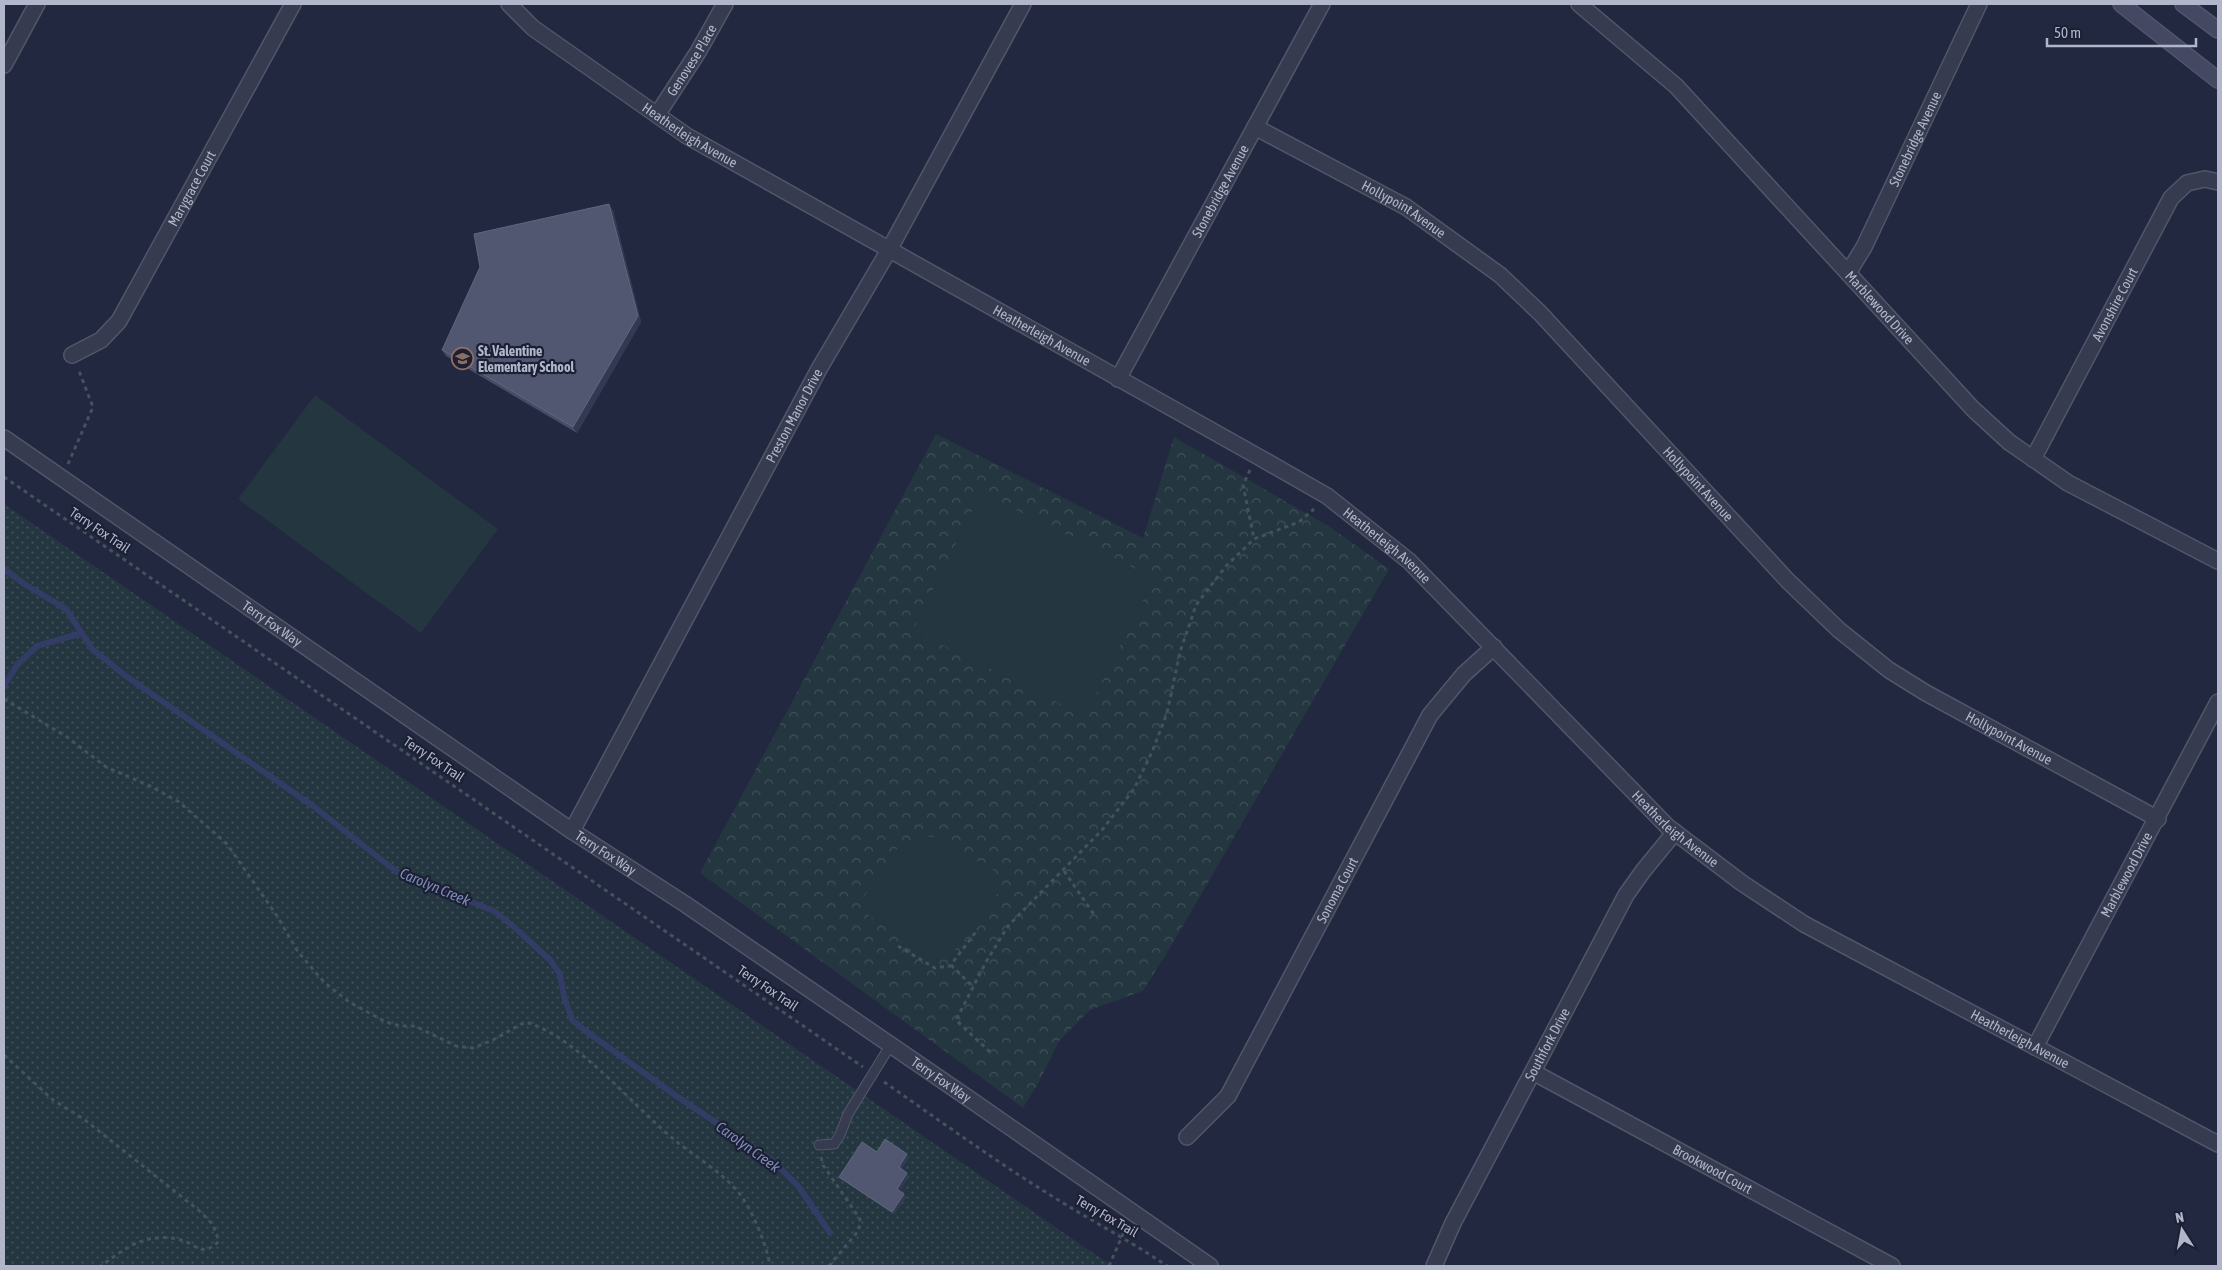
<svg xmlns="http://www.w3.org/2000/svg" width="2222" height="1270" font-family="'Asap Condensed',sans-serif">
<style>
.grass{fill:url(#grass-dots)}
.forest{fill:url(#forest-crowns)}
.pitch{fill:#243640}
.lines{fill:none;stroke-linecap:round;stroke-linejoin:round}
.stream{stroke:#333c65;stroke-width:6}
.service-casing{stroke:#52566a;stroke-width:11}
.minor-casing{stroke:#52566a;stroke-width:18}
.tertiary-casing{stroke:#52566a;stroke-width:18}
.secondary-casing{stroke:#52566a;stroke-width:18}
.path{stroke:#42535d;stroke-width:3;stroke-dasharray:4 4;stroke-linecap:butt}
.service{stroke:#363b4f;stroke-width:9}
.minor{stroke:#363b4f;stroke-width:15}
.tertiary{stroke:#363b4f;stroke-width:15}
.secondary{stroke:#444862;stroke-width:15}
.wall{fill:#464c66}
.shaded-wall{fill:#333952}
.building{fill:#525771;stroke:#61667f}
.labels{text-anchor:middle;stroke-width:4.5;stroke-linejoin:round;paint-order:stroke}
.street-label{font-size:14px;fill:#b2b6ca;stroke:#1c2034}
.poi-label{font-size:14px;font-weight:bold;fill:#b2b6ca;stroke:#1c2034;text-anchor:start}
.water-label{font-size:15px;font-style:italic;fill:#808bb8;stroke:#1c2034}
</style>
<defs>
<pattern id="grass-dots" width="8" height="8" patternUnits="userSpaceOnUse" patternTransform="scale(1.25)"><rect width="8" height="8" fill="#243640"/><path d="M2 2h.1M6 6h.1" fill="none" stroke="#41515a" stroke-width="1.8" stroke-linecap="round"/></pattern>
<pattern id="forest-crowns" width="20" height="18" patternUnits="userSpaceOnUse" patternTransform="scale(1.25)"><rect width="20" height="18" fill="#243640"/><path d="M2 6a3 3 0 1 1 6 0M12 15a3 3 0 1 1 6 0" fill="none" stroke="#41515a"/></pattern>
</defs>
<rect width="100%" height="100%" fill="#22283f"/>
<polygon class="grass" points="4,504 1112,1266 4,1266"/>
<polygon class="forest" points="936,434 1143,538 1174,437 1330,527 1389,569 1173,943 1143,991 1090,1010 1059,1041 1039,1082 1023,1108 700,873"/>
<g class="pitch">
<polygon points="315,395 498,529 421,633 238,499"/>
<polygon points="981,493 1154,578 1085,716 913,630"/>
<polygon points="919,837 935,837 996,872 999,882 998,893 948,959 931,960 867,914 862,900 897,849"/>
</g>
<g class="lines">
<g class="stream">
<polyline points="4,569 26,585 66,609 92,649 126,676 313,806 397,872 494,911 514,927 550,960 560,974 564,996 572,1020 587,1032 675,1095 773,1161 799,1187 830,1233"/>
<polyline points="4,686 17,665 37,646 82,633"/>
</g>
<defs>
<polyline id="service" points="819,1145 834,1144 840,1135 848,1114 890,1046"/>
<g id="minor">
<path id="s1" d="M1579,4L1676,86L1973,409L2009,442L2068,483L2218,561"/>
<polyline points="4,65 37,4"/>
<path id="s2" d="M657,115L698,52L725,4"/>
<path id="s3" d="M1255,127L1406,207L1500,275L1540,313L1788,581L1839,630L1889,670L1926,693L2158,819"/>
<path id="s4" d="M1848,273L1864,247L1979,4"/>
<path id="s5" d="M72,355L101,340L119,321L293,4"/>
<path id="s6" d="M1118,379L1322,4"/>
<path id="s7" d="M2033,459L2171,198L2187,183L2205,179L2218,182"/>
<path id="s8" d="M2035,1047L2218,702"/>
<path id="s9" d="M1533,1072L1892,1266"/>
<path id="s10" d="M1187,1137L1228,1096L1430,715L1464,674L1494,647"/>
<path id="s11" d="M1434,1266L1453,1223L1626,895L1643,871L1675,832"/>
</g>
<g id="tertiary">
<path id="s12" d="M509,4L533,28L687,136L1257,456L1327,496L1409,561L1668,827L1742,883L1804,924L2218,1144"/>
<path id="s13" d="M4,438L572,831L685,904L971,1100L1210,1266"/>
<path id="s14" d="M572,831L819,369L889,250L1023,4"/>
</g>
<g id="secondary">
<polyline points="2121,4 2218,80"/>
<polyline points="2183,4 2218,30"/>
</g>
</defs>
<use href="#service" class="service-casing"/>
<use href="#minor" class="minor-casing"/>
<use href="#tertiary" class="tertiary-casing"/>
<use href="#secondary" class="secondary-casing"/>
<g class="path">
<polyline points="68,464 93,407 79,371"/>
<polyline points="1250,470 1243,485 1254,539"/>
<polyline points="4,477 863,1067"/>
<path d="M4,699L67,737L106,767L150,786L179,802L227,844L277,916L298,952L324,982L349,1002L386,1022L400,1026H415L456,1046L473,1048L493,1040L525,1022C573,1034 632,1104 671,1137C692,1155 721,1171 739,1193C752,1209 767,1246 770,1266"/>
<polyline points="1064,871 1095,916"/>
<polyline points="898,946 935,968 950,966 978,929"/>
<polyline points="951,965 973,987"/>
<polyline points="990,1052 956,1020 986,962 1008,926 1102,830 1134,789 1152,752 1167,713 1180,652 1196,605 1226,566 1254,539 1299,522 1314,509"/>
<path d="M4,1055L53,1100L85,1120L202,1213L213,1225L219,1241C202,1258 198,1245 181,1240C172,1237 159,1237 149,1239C131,1243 116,1255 101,1266"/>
<path d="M884,1082C942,1122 999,1164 1060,1201C1095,1223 1132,1242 1167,1266"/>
<polyline points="821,1157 823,1165 860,1219 859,1230 829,1266"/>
<polyline points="1109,1266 1126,1227"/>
</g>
<use href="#service" class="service"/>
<use href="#minor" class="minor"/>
<use href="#tertiary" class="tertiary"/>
<use href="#secondary" class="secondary"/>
</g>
<g class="wall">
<polygon points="613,210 641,322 577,433 446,356 442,350"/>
<polygon points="877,1152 909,1157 901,1169 907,1173 909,1176 899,1191 904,1194 906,1197 894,1214 841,1179 839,1177"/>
</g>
<g class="shaded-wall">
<polygon points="609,204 613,210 641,322 577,433 573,427"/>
<polygon points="907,1154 909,1157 900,1170 899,1167"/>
<polygon points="907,1173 909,1176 899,1192 897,1189"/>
<polygon points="904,1194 906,1197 894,1214 892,1212"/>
</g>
<g class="building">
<polygon points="609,204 638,316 573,427 442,350 480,267 474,234"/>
<polygon points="885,1139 907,1154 899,1167 907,1173 897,1189 904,1194 892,1212 839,1177 862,1142 877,1152"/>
</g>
<defs>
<symbol id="school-ring" viewBox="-11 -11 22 22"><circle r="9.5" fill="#1c2034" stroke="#8d6e63" stroke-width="1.5"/><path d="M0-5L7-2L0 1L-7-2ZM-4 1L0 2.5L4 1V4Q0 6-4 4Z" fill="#8d6e63"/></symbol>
</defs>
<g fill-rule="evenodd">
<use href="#school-ring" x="450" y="346" width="25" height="25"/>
</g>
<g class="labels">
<g class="street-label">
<text dy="5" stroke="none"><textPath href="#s2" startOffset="65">Genovese Place</textPath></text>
<text dy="5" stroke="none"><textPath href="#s12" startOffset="224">Heatherleigh Avenue</textPath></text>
<text dy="5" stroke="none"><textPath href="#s4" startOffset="150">Stonebridge Avenue</textPath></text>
<text dy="5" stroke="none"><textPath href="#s5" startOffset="210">Marygrace Court</textPath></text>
<text dy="5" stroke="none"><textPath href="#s6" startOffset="214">Stonebridge Avenue</textPath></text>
<text dy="5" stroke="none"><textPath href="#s3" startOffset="170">Hollypoint Avenue</textPath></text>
<text dy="5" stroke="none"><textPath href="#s7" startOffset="175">Avonshire Court</textPath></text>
<text dy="5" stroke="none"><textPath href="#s1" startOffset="428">Marblewood Drive</textPath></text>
<text dy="5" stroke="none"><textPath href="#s12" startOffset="629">Heatherleigh Avenue</textPath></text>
<text dy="5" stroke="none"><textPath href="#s14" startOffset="471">Preston Manor Drive</textPath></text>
<text dy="5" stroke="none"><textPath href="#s3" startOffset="575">Hollypoint Avenue</textPath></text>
<text transform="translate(100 530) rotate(34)" y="5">Terry Fox Trail</text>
<text dy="5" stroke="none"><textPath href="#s12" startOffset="1034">Heatherleigh Avenue</textPath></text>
<text dy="5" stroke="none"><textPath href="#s13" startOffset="326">Terry Fox Way</textPath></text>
<text dy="5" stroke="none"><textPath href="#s3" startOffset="980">Hollypoint Avenue</textPath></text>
<text transform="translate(434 759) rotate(34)" y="5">Terry Fox Trail</text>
<text dy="5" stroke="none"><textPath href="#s12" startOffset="1439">Heatherleigh Avenue</textPath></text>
<text dy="5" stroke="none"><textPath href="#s13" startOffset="731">Terry Fox Way</textPath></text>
<text dy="5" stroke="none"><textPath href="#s8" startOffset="195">Marblewood Drive</textPath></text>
<text dy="5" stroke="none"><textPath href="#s10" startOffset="291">Sonoma Court</textPath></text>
<text transform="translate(768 988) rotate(34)" y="5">Terry Fox Trail</text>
<text dy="5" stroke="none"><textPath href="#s12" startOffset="1844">Heatherleigh Avenue</textPath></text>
<text dy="5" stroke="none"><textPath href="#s11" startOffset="249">Southfork Drive</textPath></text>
<text dy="5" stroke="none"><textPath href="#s13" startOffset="1136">Terry Fox Way</textPath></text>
<text dy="5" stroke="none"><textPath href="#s9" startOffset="204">Brookwood Court</textPath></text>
<text transform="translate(1107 1216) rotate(30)" y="5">Terry Fox Trail</text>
</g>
<g class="poi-label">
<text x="478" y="356">St. Valentine<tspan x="478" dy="16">Elementary School</tspan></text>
</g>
<g class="water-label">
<text transform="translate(435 887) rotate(23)" y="5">Carolyn Creek</text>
<text transform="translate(748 1147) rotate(36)" y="5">Carolyn Creek</text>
</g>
</g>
<rect width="2222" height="1270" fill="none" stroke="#b2b6ca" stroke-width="10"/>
<g transform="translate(2182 1230) rotate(349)" stroke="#1c2034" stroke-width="4" paint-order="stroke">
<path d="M0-4L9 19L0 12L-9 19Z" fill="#b2b6ca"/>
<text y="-8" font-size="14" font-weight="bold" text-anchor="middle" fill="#b2b6ca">N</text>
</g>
<path d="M2047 38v8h149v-8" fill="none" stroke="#b2b6ca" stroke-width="2.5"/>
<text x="2054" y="38" font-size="15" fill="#b2b6ca" stroke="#1c2034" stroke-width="4" paint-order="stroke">50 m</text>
</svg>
